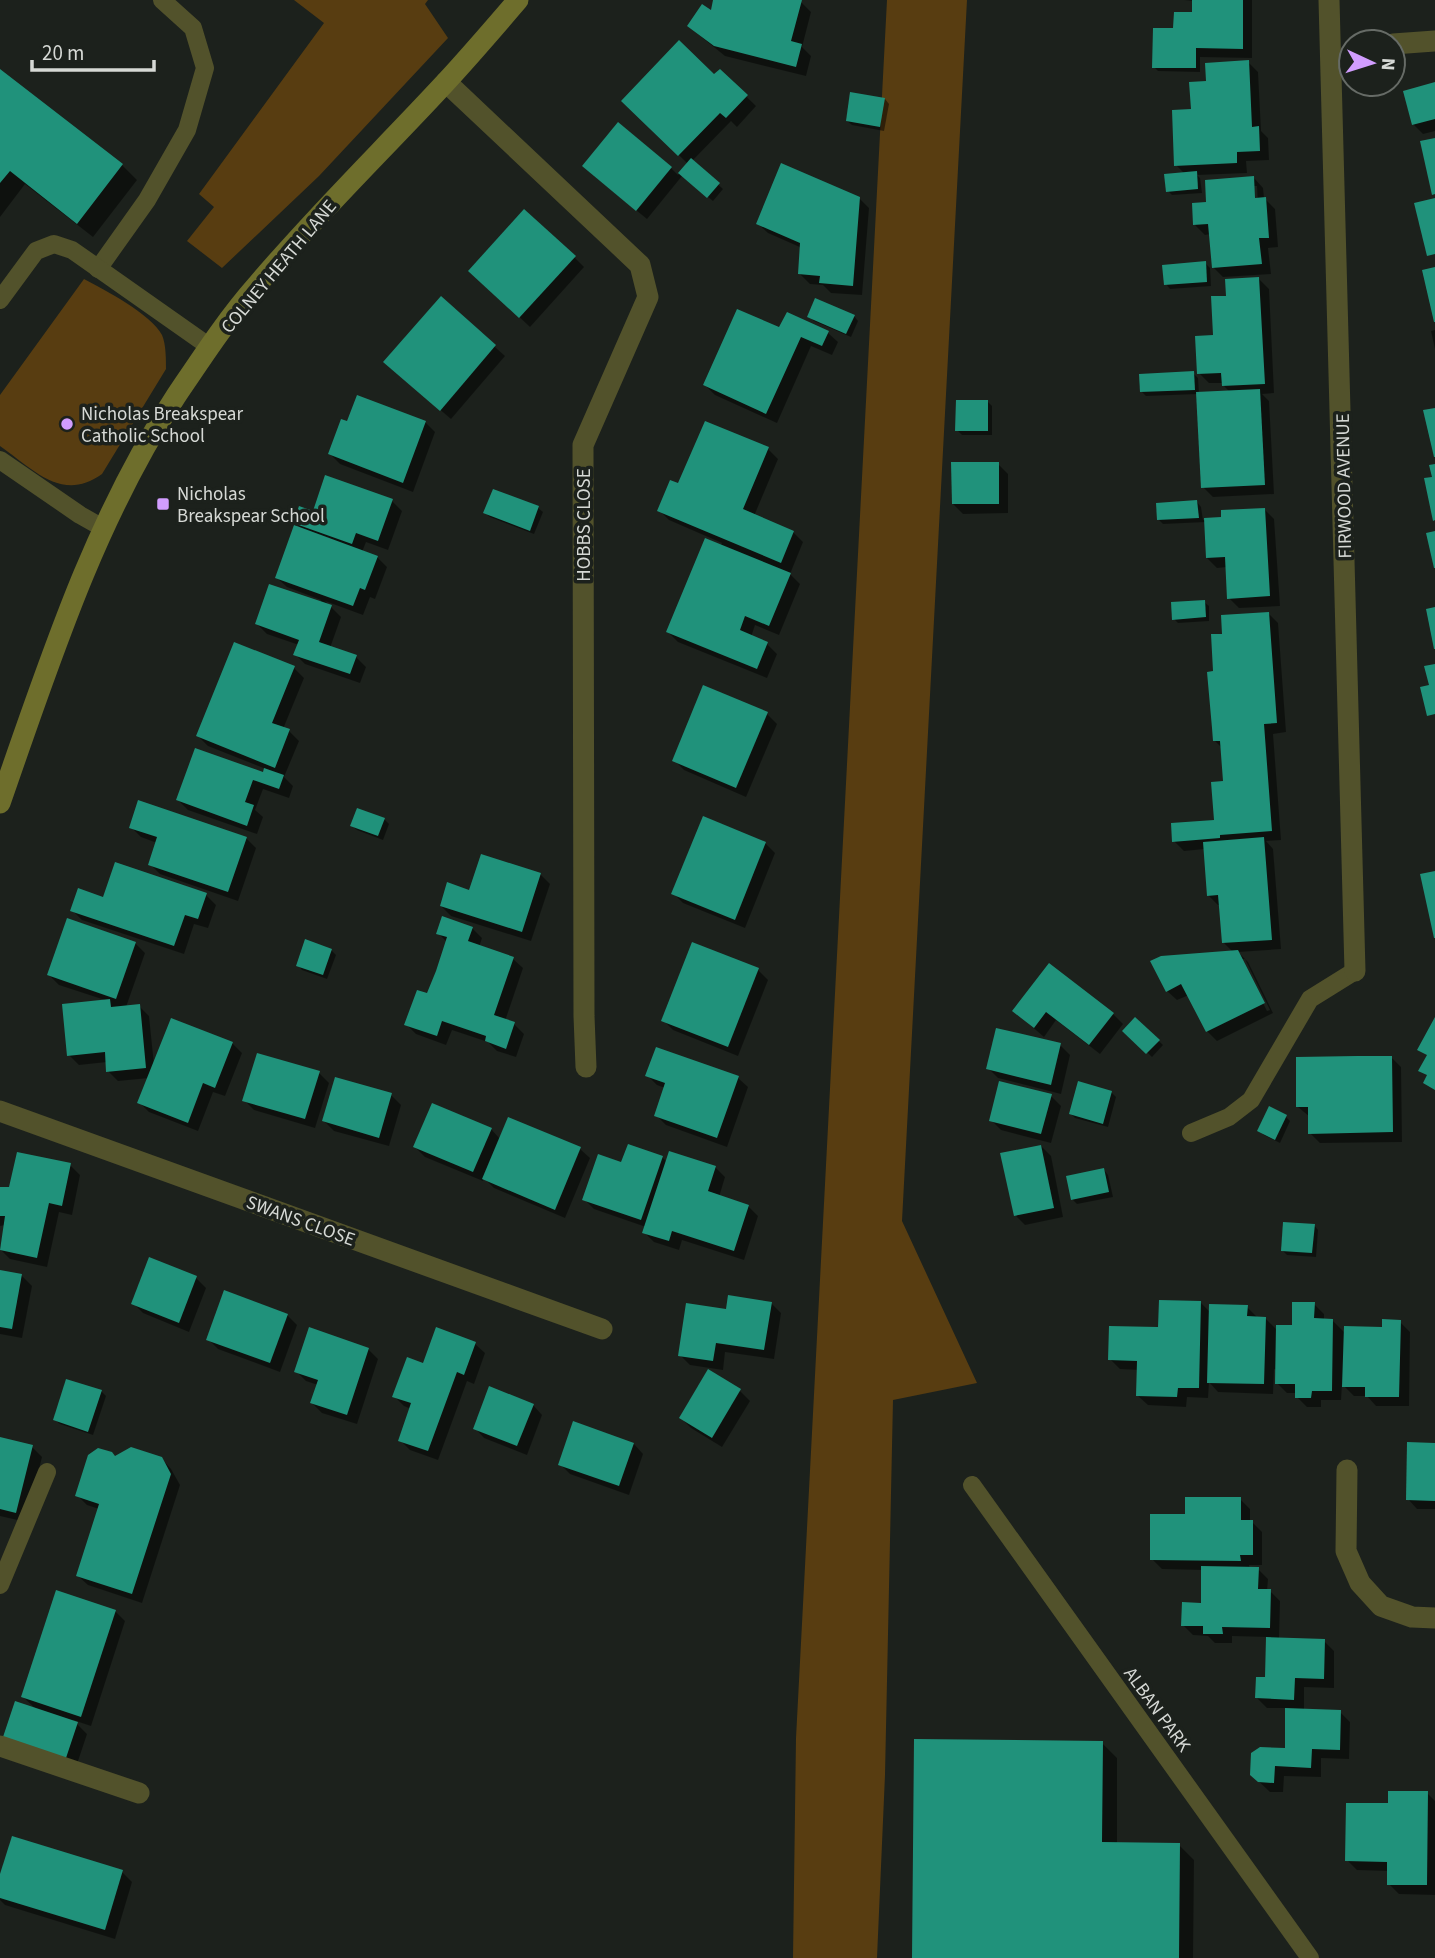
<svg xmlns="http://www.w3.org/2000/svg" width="1435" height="1958" font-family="'Source Sans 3',sans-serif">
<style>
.green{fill:#583d11}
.shadow{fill:#0007;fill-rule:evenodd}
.building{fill:#20927b}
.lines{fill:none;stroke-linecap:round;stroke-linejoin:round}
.lane{stroke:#52522b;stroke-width:18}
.street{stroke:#52522b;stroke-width:21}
.secondary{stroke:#6e6e2c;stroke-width:21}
.poi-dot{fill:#d19dfe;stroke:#1c211c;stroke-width:2.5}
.labels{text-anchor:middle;stroke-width:7;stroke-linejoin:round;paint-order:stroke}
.street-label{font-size:19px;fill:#d6d9d5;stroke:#1c211c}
.poi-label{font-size:19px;fill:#d6d9d5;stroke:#1c211c;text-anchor:start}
</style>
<rect width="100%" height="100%" fill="#1c211c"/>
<g class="green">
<polygon points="294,0 428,0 425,4 448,38 319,176 222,268 187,241 214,207 199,194 324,23"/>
<polygon points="887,0 967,0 902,1221 977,1383 893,1400 885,1775 877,1958 793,1958 796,1738"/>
<path d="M84,279C105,290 151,314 162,335C166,344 166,359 166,369L102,474C62,503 33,469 0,446V395Z"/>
</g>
<g class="shadow">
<polygon points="715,0 793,0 801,2 811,12 802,47 811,56 806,76 725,56 699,35 689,26 712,13"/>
<polygon points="1184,0 1252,0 1252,58 1200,57 1200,72 1158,71 1154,67 1175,30 1194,13 1194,1"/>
<polygon points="1248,62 1258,72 1261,131 1268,138 1269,160 1246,161 1247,173 1197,175 1200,178 1202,193 1172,195 1168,191 1185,174 1176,165 1193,110 1208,83"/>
<polygon points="0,71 122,165 137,180 93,237 25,184 0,217"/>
<polygon points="720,71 756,106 737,127 731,121 692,161 723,189 713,201 682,176 647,219 594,176 671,168 678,175 688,164 624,101 714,77"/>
<polygon points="1435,84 1435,131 1423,134 1413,124"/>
<polygon points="885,99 889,104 884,131 852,125 847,121"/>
<path d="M1254,178L1263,188L1264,198L1275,209L1278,247L1268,248L1271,274L1223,277L1213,267L1210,234L1205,235L1195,225L1208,203ZM1253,186H1257L1258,207H1254Z"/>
<polygon points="859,198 869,208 862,295 831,293 823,285 810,284 800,274 802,248 768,233 758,224"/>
<polygon points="574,257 584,267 530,327 480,280"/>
<polygon points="1205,263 1210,268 1211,286 1170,289 1166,284"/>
<polygon points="1259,279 1269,289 1274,393 1262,394 1269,401 1274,494 1213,497 1203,487 1198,394 1146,396 1141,391 1193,373 1198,378 1199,394 1230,392 1224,386 1223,383 1209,383 1199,373 1215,336 1228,297"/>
<polygon points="441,299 505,356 451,419 396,372"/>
<polygon points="809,316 854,316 858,321 851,337 814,321"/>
<polygon points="780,329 828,333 838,342 832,355 811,346 777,423 715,395 705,385"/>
<polygon points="1435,330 1435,349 1431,331"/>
<polygon points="988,402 992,406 992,435 962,435 957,430"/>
<polygon points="425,422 435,432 413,492 340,464 330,454"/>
<polygon points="768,449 778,459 754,516 793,532 803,542 790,574 800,584 779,635 755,625 751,637 767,644 777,654 767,678 678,642 668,632 722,543 669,520 659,510 679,485"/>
<polygon points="998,464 1008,474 1008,513 963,514 953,504"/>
<polygon points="392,501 402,511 388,550 366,542 362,552 377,557 387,567 375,599 370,597 363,615 325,601 341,617 330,648 356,657 366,667 360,683 305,664 295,654 299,645 267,634 257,624 320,603 321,600 287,587 277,578 303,530 295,523 314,513"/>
<polygon points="1197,502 1201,507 1203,520 1223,519 1264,509 1274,519 1280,606 1239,608 1229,598 1227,567 1217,568 1207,558 1206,522 1163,524 1159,520"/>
<polygon points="538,508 543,512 534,534 490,517 485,513"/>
<polygon points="1204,602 1209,606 1209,621 1178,623 1174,619"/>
<path d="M1268,613L1278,623L1286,732L1273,734L1281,840L1266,841L1273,849L1281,949L1238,952L1248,962L1273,1013L1217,1041L1207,1031L1189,995L1177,1000L1167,991L1233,952L1224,943L1221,905H1218L1208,895L1205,849L1184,851L1174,841L1216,822L1225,783L1222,748L1214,740L1215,673L1224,635ZM1241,959H1245L1270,1010L1267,1011Z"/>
<polygon points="294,668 304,678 283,729 289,731 299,741 284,777 293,786 289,798 263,789 255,810 263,817 257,834 188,810 178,800 265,775 266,769 208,746 198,736"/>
<polygon points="767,714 777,724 746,797 684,770 674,760"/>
<polygon points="384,819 389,824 383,840 357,830 352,826"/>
<polygon points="131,827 246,838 256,848 238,901 160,874 150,864 157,843 141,837"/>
<polygon points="765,843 775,853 745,928 683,903 674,894"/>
<polygon points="540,874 550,884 531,941 451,916 441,906 470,892"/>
<polygon points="206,895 216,905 208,928 194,924 184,954 82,920 72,910 104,899"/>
<polygon points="472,928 482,938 479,947 513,959 523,968 505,1021 514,1024 524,1034 516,1057 497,1051 488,1042 452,1030 446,1045 416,1034 406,1024 428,995 447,942 438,933"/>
<polygon points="135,943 145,953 126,1007 139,1006 149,1016 154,1065 232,1043 242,1053 225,1096 213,1092 198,1131 149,1112 139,1102 149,1078 118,1081 108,1071 107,1062 79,1065 69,1055 108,1001 59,985 49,975"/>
<polygon points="331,950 336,955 327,979 302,970 298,965"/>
<polygon points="1050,965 1113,1014 1123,1024 1100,1054 1056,1020 1044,1037 1014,1011"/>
<polygon points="758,970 768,980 738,1056 673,1030 663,1020"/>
<polygon points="1135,1019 1163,1045 1152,1057 1125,1031"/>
<polygon points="1060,1045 1070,1055 1061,1094 998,1078 988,1068"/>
<polygon points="1391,1057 1401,1067 1402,1142 1320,1143 1310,1133 1310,1117 1298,1107"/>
<polygon points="319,1073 329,1083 315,1128 254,1110 244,1100"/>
<polygon points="647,1075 738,1078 748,1087 727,1147 666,1125 656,1115 665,1088 657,1085"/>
<polygon points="1079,1084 1112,1093 1116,1097 1108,1127 1075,1118 1071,1114"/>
<polygon points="391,1095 401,1105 389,1146 334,1131 324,1121"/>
<polygon points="1051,1096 1061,1106 1051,1143 1001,1130 991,1120"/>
<polygon points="1286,1117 1290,1121 1280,1143 1264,1135 1259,1130"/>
<polygon points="491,1129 500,1139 580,1149 590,1158 565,1218 494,1188 484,1178 483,1181 425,1157 415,1147"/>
<polygon points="1041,1146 1051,1156 1063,1217 1025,1225 1015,1215"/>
<polygon points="662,1157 667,1162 715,1167 725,1177 719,1197 748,1206 758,1216 744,1260 682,1240 679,1250 654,1242 644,1232 646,1227 594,1209 584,1199 622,1164"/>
<polygon points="70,1165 80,1175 72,1215 59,1212 47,1267 10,1259 0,1249 5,1225 0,1226 0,1189 10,1188"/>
<polygon points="1104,1170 1108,1175 1113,1197 1077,1204 1072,1199"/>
<polygon points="1314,1225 1318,1230 1316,1257 1287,1255 1282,1250"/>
<polygon points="150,1260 196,1278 206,1288 189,1332 143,1313 133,1303"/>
<polygon points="0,1272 22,1276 32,1286 22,1338 0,1334"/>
<polygon points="771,1303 781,1313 774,1359 725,1352 723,1370 690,1365 680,1355 727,1311"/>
<polygon points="1201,1303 1211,1313 1247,1307 1257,1317 1266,1319 1278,1331 1294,1327 1314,1304 1324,1314 1324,1320 1332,1320 1345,1333 1383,1328 1400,1322 1410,1332 1409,1406 1376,1406 1367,1396 1354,1396 1342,1384 1341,1400 1321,1400 1321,1407 1307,1407 1297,1397 1297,1393 1287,1393 1277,1383 1277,1370 1274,1369 1273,1394 1218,1392 1209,1382 1208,1398 1187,1397 1186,1407 1148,1405 1138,1396 1139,1370 1120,1369 1110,1359"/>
<polygon points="287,1315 297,1325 280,1372 218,1349 208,1339"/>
<polygon points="475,1344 485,1353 474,1384 467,1381 438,1460 410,1450 400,1440 411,1409 404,1406 394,1396 424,1365"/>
<polygon points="368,1349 378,1359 357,1424 322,1413 312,1403 318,1385 306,1381 296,1371"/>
<polygon points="709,1372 740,1391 750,1401 722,1447 691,1428 681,1418"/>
<polygon points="101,1391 106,1396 93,1435 60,1424 55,1420"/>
<polygon points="533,1405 542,1415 527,1455 484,1438 475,1428"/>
<polygon points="0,1439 32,1447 42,1457 26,1522 0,1516"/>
<polygon points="634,1444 643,1454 629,1495 570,1474 560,1464"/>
<polygon points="1435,1445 1435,1509 1417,1509 1408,1499"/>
<polygon points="115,1458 161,1458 171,1469 180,1485 142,1603 88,1585 78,1576 99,1509 87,1505 77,1495"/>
<polygon points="1240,1499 1250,1509 1250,1522 1252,1522 1262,1532 1262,1565 1249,1565 1250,1569 1258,1569 1268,1579 1267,1591 1270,1591 1280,1601 1279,1639 1324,1641 1334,1651 1334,1688 1304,1687 1304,1711 1340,1712 1350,1722 1349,1759 1321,1758 1321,1777 1284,1776 1283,1792 1270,1792 1252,1775 1286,1750 1287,1708 1267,1708 1257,1698 1267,1679 1268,1637 1232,1636 1232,1643 1215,1643 1208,1636 1193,1635 1183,1625 1203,1604 1203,1570 1162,1569 1152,1559 1187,1516"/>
<polygon points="115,1611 125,1621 91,1726 73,1720 87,1734 75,1770 14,1749 37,1710 23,1697"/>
<polygon points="1102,1743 1117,1758 1117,1844 1179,1845 1194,1860 1193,1958 914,1958"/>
<polygon points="1427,1793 1435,1801 1435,1895 1399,1894 1389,1884 1389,1871 1357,1870 1347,1860 1390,1805"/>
<polygon points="122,1872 132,1882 115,1939 5,1905 0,1900 0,1880"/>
</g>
<g class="building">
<polygon points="713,0 802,0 791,41 802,44 796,67 714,46 687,26 702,4 711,10"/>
<polygon points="1192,0 1243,0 1243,49 1196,48 1196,68 1152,68 1153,28 1173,28 1174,12 1192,12"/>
<polygon points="679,40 714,74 720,69 748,95 726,118 720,113 678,156 621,101"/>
<polygon points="1249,60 1252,127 1259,126 1260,151 1237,152 1237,163 1174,166 1172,110 1191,109 1189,82 1206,81 1205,63"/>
<polygon points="0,69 123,164 77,224 10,171 0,183"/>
<polygon points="1435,82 1435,119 1412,125 1403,91"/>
<polygon points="850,92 885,98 880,127 846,121"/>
<polygon points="618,122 672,167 636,211 582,166"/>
<polygon points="1435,138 1435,194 1432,195 1420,141"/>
<polygon points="691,158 720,183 707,198 678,173"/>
<polygon points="781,163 860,197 853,286 819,283 820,276 798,274 800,243 756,224"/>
<polygon points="1197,171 1198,189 1166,192 1164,174"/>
<polygon points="1254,176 1255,198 1266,197 1269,238 1259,238 1262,264 1212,268 1208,224 1193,225 1192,203 1206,202 1205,180"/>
<polygon points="1435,198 1435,254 1427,256 1414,203"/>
<polygon points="524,209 576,256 519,318 468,271"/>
<polygon points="1206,261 1207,282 1164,285 1162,265"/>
<polygon points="1435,267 1435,322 1434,322 1422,270"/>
<polygon points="1259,277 1265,384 1222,386 1221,373 1197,374 1195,336 1213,335 1211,296 1226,296 1225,279"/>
<polygon points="441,296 496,345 440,411 383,362"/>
<polygon points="815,298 855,315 846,334 807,317"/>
<polygon points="737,309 779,327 787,312 829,331 822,346 801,337 766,414 703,385"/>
<polygon points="1194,371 1195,390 1140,392 1139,374"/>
<polygon points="1260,389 1265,485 1201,488 1196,392"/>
<polygon points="357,395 426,421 403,483 328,454 341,419 347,421"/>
<polygon points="956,400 988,400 988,431 955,431"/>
<polygon points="1435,408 1435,457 1434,457 1423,410"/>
<polygon points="705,421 769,447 743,509 794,531 781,563 657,511 670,480 678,483"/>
<polygon points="951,462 999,462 999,504 952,504"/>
<polygon points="1435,464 1435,520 1433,521 1424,478 1432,477 1429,465"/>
<polygon points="325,475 393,499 378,541 356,533 352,544 293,523 299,506 313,511"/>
<polygon points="493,489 539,506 530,531 483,513"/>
<polygon points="1197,500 1199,518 1157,520 1156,503"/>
<polygon points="1265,508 1270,596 1227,599 1225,557 1206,558 1204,518 1221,517 1221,510"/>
<polygon points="294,525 378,556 365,590 360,588 353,606 275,578"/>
<polygon points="1435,531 1435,568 1434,568 1426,533"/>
<polygon points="705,538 791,573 769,626 745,616 740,630 768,642 757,669 666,632"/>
<polygon points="269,584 332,605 319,642 357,655 350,674 293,655 299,640 255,624"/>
<polygon points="1205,600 1206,617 1172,620 1171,602"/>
<polygon points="1435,607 1435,649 1434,649 1426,609"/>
<polygon points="1269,612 1277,723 1264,724 1272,831 1220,835 1220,838 1172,842 1171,823 1214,820 1211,782 1223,781 1220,741 1213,741 1212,728 1207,672 1213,671 1211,634 1222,634 1221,615"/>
<polygon points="234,642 295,666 272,723 290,729 275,768 196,736"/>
<polygon points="1435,664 1435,714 1427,716 1420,687 1429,685 1424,666"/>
<polygon points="703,685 768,712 736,788 672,761"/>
<polygon points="195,748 263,772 264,768 284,775 279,789 253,780 245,802 254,805 247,826 176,800"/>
<polygon points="138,800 247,837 228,892 148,865 157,837 129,828"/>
<polygon points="357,808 385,818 378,836 350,826"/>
<polygon points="703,816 766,842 735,920 671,894"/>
<polygon points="1264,837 1272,940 1222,943 1218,895 1207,896 1203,842"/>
<polygon points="481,854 541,873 522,932 440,906 447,882 469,890"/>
<polygon points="115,862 207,893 198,919 185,915 174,946 70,911 78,888 103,897"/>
<polygon points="1435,871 1435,938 1434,938 1420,874"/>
<polygon points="442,916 473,927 468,941 514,957 494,1015 515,1022 506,1049 485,1041 486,1036 442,1021 437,1036 404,1025 417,990 427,993 436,971 447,937 436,934"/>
<polygon points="67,918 136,942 116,999 47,975"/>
<polygon points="305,939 332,949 323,975 296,966"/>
<polygon points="692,942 759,968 728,1047 661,1021"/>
<polygon points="1238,950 1265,1003 1206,1032 1181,984 1166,992 1150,961 1161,956"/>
<polygon points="1049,963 1114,1013 1089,1045 1046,1012 1034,1028 1012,1011"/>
<polygon points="110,999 111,1007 140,1004 146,1068 106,1072 105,1052 67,1056 62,1004"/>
<polygon points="1135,1017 1160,1040 1146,1054 1122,1031"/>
<polygon points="1435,1017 1435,1090 1423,1083 1427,1075 1418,1071 1427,1055 1417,1050"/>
<polygon points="171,1018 233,1042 215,1088 203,1083 188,1123 137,1103"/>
<polygon points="996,1028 1061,1043 1051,1085 986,1069"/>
<polygon points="656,1047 739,1076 717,1138 654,1116 665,1083 645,1076"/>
<polygon points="257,1053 320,1071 305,1119 242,1101"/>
<polygon points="1357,1056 1392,1056 1393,1132 1308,1134 1308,1107 1296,1107 1296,1057"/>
<polygon points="335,1077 392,1093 379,1138 322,1121"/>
<polygon points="999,1081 1052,1094 1041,1134 989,1121"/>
<polygon points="1078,1081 1112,1091 1103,1124 1069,1114"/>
<polygon points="432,1103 492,1128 473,1172 413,1147"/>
<polygon points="1269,1106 1287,1115 1275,1140 1257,1131"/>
<polygon points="508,1117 581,1147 555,1210 482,1179"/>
<polygon points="628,1144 663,1156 641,1220 582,1200 598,1154 621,1162"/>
<polygon points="1041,1145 1054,1208 1014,1216 1000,1153"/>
<polygon points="669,1151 716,1166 708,1191 749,1205 734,1251 672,1231 669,1241 642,1233"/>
<polygon points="17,1152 71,1163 62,1206 49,1203 37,1258 0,1250 5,1216 0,1216 0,1187 9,1187"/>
<polygon points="1104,1168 1109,1192 1071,1200 1066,1176"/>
<polygon points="1283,1222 1315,1224 1312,1253 1281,1251"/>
<polygon points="149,1257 197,1276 179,1323 131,1304"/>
<polygon points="0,1270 22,1274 12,1329 0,1327"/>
<polygon points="224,1290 288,1314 270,1363 206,1340"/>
<polygon points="728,1295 772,1302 764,1350 716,1343 713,1361 678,1356 686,1303 726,1309"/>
<polygon points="1159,1300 1201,1301 1199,1388 1178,1388 1177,1397 1136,1396 1137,1361 1108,1360 1109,1326 1158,1327"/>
<polygon points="1292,1302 1315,1302 1314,1318 1333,1319 1332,1391 1312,1391 1311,1398 1295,1398 1295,1384 1275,1384 1276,1325 1292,1325"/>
<polygon points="1209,1304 1248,1305 1247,1316 1266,1317 1264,1384 1207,1383"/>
<polygon points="1382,1319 1401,1320 1399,1397 1365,1397 1365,1387 1342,1387 1344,1326 1382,1327"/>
<polygon points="309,1327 369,1348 347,1415 310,1403 318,1380 294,1372"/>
<polygon points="436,1327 476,1342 464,1375 457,1372 428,1451 398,1441 411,1403 392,1397 407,1357 423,1363"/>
<polygon points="708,1369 741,1389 712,1438 679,1418"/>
<polygon points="66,1379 102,1390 88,1432 53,1420"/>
<polygon points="489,1386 534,1404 517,1446 473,1429"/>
<polygon points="573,1421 634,1443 619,1486 558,1465"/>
<polygon points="0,1437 33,1445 16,1513 0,1509"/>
<polygon points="1407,1442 1435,1443 1435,1501 1406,1500"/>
<polygon points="131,1447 162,1457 171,1474 132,1594 76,1576 99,1504 75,1496 88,1455 98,1448 112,1452 115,1456"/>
<polygon points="1185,1497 1241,1497 1241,1520 1253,1520 1253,1555 1240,1555 1241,1561 1150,1560 1150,1514 1185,1514"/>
<polygon points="1201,1566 1259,1567 1258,1589 1271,1589 1270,1628 1222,1627 1223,1634 1203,1634 1203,1626 1181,1626 1182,1602 1201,1603"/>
<polygon points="56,1590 116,1610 81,1717 21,1697"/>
<polygon points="1266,1637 1325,1639 1324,1679 1295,1678 1294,1700 1255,1698 1256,1677 1265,1677"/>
<polygon points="15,1701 78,1722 65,1761 2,1740"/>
<polygon points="1285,1708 1341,1710 1340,1750 1312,1749 1311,1768 1275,1766 1274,1783 1258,1782 1250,1775 1251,1753 1260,1747 1285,1748"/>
<polygon points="914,1739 1103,1741 1102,1842 1180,1843 1179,1958 912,1958"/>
<polygon points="1388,1791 1428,1791 1427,1885 1387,1885 1387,1862 1345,1861 1346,1803 1388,1803"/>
<polygon points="12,1836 123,1870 105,1930 0,1898 0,1874"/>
</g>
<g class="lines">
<g class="lane">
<polyline points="98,269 147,200 187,130 205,68 193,28 162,0"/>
<polyline points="0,300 36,251 54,244 72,250 210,347"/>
<polyline points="0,460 80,515 103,528"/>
<polyline points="1191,1133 1229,1117 1251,1100 1310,999 1355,971"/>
<polyline points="972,1485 1310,1958"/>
<polyline points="0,1585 47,1472"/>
</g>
<g class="street">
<polyline points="1329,0 1355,971"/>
<polyline points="1393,44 1435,41"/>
<polyline points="446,82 640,265 648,297 583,445 584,1016 586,1067"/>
<polyline points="0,1111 602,1329"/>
<polyline points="1347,1470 1346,1551 1360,1583 1381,1606 1412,1617 1435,1618"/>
<polyline points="0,1746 139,1793"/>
</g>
<path class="secondary" d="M0,803C49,663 94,521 176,396C201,359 227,319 257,285C316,215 382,151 445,83C470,56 494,28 518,0"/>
</g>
<g class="poi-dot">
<circle cx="67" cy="424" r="7"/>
<rect x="156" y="497" width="14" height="14" rx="3.5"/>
</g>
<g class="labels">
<g class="street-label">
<text transform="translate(278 266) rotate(-50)" y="7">COLNEY HEATH LANE</text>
<text transform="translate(1343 486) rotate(-91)" y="7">FIRWOOD AVENUE</text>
<text transform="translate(583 525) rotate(-90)" y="7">HOBBS CLOSE</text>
<text transform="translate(301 1220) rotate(20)" y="7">SWANS CLOSE</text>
<text transform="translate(1158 1709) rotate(54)" y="7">ALBAN PARK</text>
</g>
<g class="poi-label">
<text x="81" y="420">Nicholas Breakspear<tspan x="81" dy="22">Catholic School</tspan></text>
<text x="177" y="500">Nicholas<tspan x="177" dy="22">Breakspear School</tspan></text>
</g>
</g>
<g transform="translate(1372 63) rotate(94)"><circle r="33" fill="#1c211c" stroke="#666b66" stroke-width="2"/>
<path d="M0-5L12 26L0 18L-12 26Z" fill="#d19dfe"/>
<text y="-10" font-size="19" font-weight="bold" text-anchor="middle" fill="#d6d9d5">N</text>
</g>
<path d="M32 60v10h122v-10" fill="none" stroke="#d6d9d5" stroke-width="3.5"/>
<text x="42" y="60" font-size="21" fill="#d6d9d5" stroke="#1c211c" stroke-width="5" paint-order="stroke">20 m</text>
</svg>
